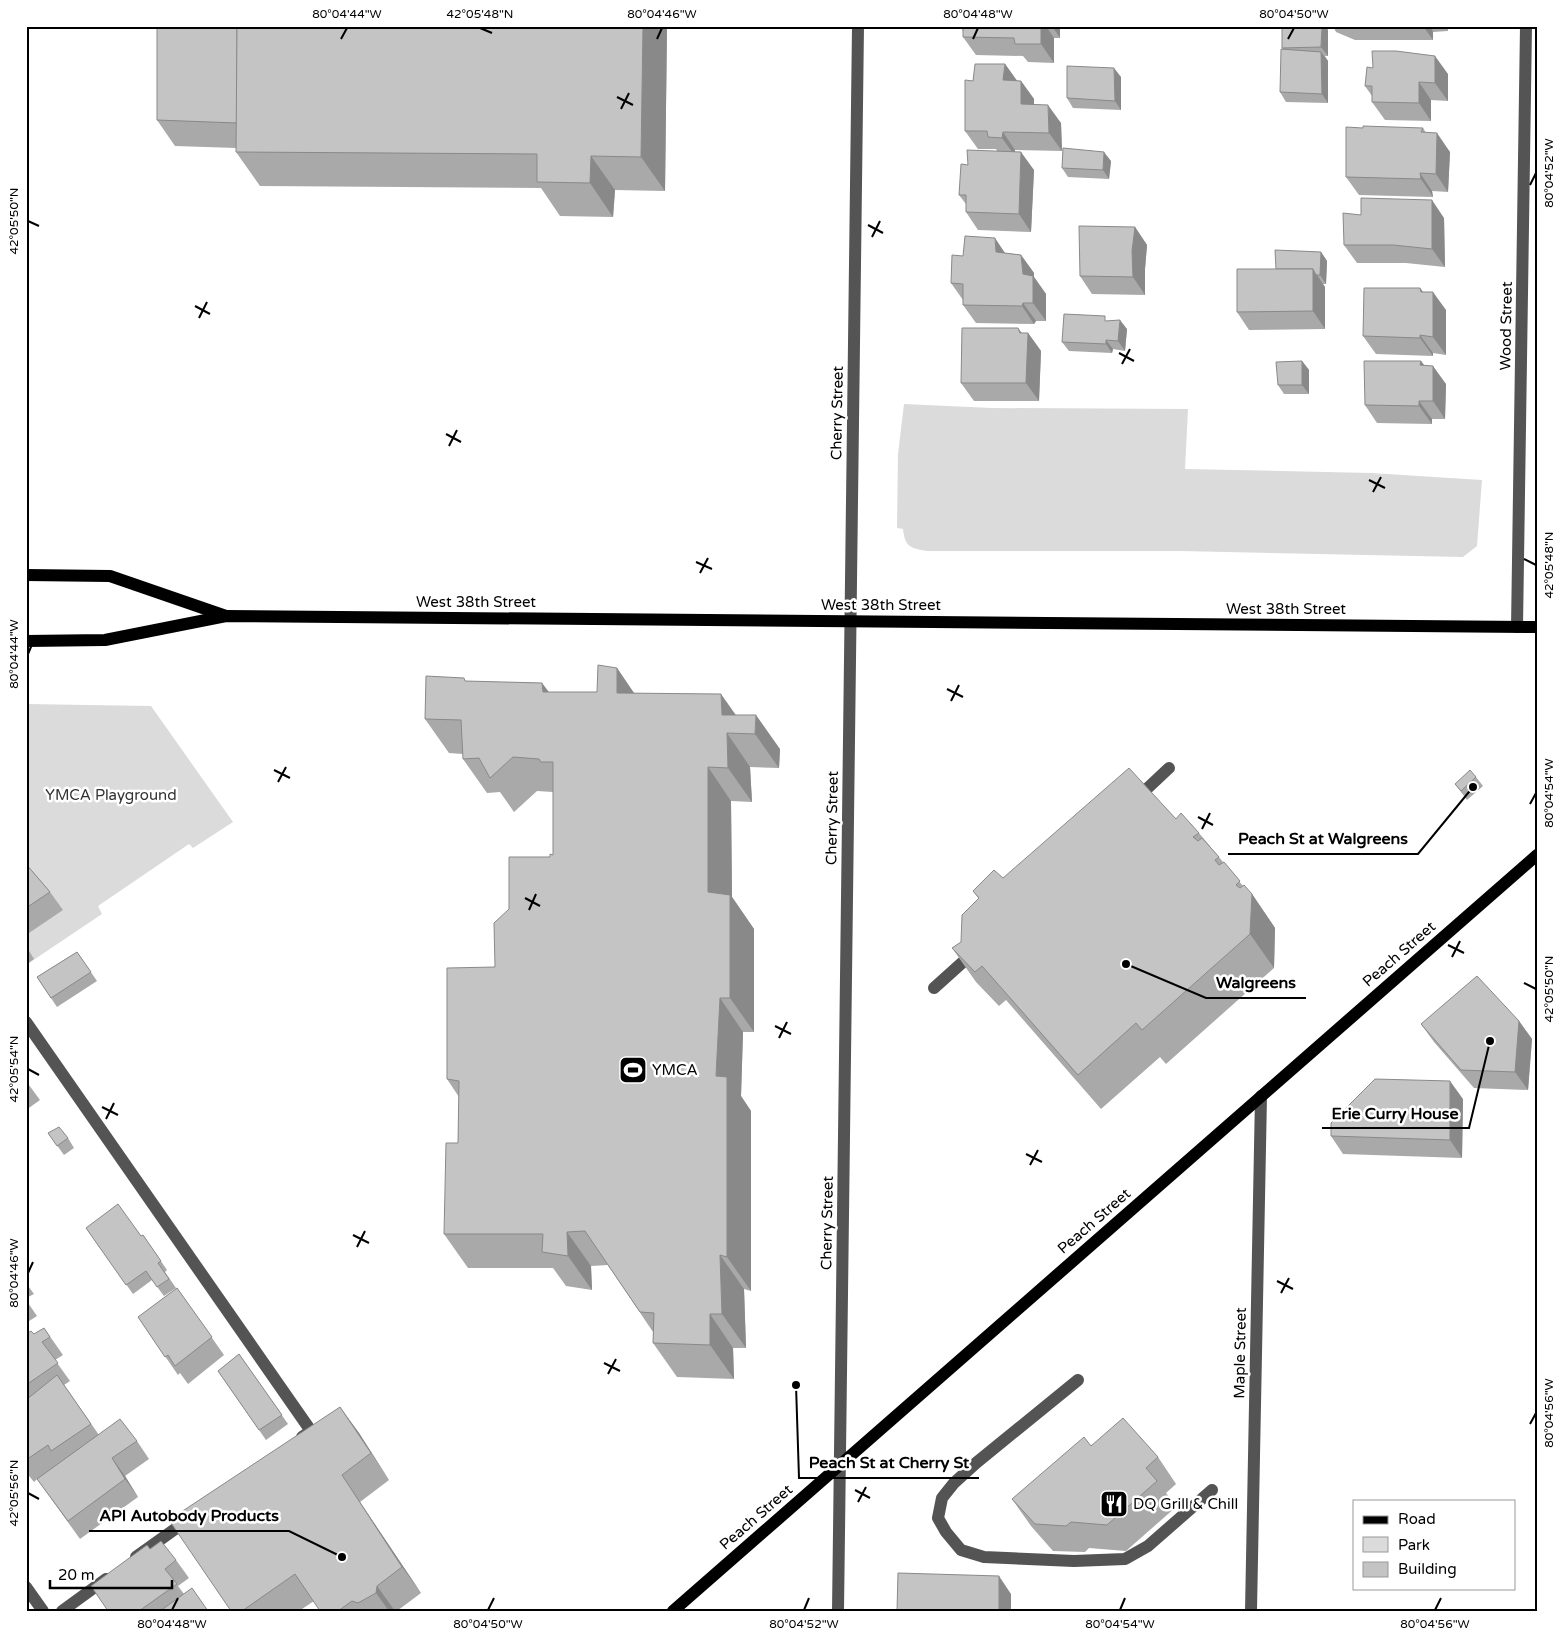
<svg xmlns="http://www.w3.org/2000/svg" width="1563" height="1637" font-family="'Varela Round',sans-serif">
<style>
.green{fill:#dbdbdb}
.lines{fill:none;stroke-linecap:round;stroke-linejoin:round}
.minor{stroke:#545454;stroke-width:12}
.major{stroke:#000;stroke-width:12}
.wall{fill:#a9a9a9}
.shaded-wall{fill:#898989}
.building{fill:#c4c4c4;stroke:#898989}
.ticks{fill:none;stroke:#000;stroke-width:2}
.labels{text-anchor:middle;stroke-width:5;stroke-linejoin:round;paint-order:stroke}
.street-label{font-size:15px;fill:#000;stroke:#fff}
.park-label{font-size:15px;fill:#323232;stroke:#fff}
.poi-label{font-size:15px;fill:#000;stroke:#fff;text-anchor:start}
.leader{fill:none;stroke:#000;stroke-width:2}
.callout-dot{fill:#000;stroke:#fff;stroke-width:2}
.callout-label{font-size:16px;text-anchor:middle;font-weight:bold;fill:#000;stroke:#fff;stroke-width:5;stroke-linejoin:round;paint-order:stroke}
.neatline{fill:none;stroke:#000;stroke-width:2}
.ticks-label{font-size:12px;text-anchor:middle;fill:#000}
</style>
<rect width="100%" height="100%" fill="#fff"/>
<g class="green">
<path d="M904,404L992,408L1188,409L1185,469L1371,473L1482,480L1477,546L1463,557L1180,551H927C910,548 905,547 903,529L897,528L898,454Z"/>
<polygon points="26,704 151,706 233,822 193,848 189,844 98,906 102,914 26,965"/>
</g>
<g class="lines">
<g class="minor">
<polyline points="1517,627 1526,26"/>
<polyline points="1136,799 1169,768"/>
<polyline points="934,988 974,952"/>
<polyline points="26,1022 311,1431 302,1437"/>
<polyline points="1078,1380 976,1463 954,1483 942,1498 938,1518 946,1532 961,1550 984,1557 1074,1561 1125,1559 1148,1546 1212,1490"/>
<polyline points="136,1557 189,1519"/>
<polyline points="26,1587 43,1611"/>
<polyline points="62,1611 106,1579"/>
<polyline points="838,1611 858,26"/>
<polyline points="1251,1611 1261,1096"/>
</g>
<g class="major">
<polyline points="26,575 110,576 226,616"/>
<polyline points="26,641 105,640 226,616 1537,627"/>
<polyline points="673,1611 1537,855"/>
</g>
</g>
<g class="wall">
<polygon points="667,26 665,191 615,190 613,217 560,216 541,188 260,186 236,152 236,148 175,146 157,120"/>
<polygon points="960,26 1060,26 1060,38 1054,38 1054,63 1028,62 1023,56 976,55 963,37 963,31"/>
<polygon points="1333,26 1448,26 1448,31 1433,32 1433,40 1355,40 1336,32"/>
<polygon points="1328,30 1328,56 1325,56 1328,61 1328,103 1286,102 1280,92 1283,50 1282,48"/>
<polygon points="1005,64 1017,81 1021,81 1034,99 1034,104 1061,123 1062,151 1015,150 1015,152 1034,170 1031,232 978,230 966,212 966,204 959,195 968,165 997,151 996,149 978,149 965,131 973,81"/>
<polygon points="1373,68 1448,74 1448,101 1431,100 1431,121 1385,120 1372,102 1372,96 1365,86"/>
<polygon points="1121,77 1121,110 1073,108 1067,98"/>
<polygon points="1363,128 1423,128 1426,133 1450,152 1448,192 1432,191 1433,197 1359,195 1346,177"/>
<polygon points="1111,161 1109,179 1068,177 1062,168"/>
<polygon points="1444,218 1445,267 1406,263 1357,263 1344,245"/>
<polygon points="1135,227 1147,245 1145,269 1145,295 1092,294 1080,276"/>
<polygon points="1321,252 1327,261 1326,284 1323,284 1325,287 1325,329 1249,330 1237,312 1276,269"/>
<polygon points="1006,253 1021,255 1034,273 1034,277 1046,294 1046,321 1036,321 1034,324 976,323 963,305 963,300 951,283 963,256"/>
<polygon points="1420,288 1423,292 1446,310 1446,355 1433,353 1433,356 1376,354 1363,336"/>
<polygon points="1108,321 1127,329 1125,351 1113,349 1112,353 1069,351 1062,342"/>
<polygon points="1028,333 1041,351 1039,401 974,401 961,383"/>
<polygon points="1302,361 1309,370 1309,394 1284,394 1278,385"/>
<polygon points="1421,361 1424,365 1446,384 1445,419 1432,419 1432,424 1377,423 1365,405"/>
<polygon points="617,668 634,693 736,715 780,749 779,768 750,767 752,802 731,801 732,897 754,929 754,1032 743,1032 741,1096 751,1111 751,1291 744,1289 746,1348 733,1348 734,1379 677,1377 653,1343 653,1332 608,1265 591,1266 592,1290 566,1286 553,1268 468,1268 444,1234 458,1143 459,1097 447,1079 495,967 509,909 550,857 553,855 553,792 537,791 514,812 500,792 487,793 463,759 463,754 449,753 425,719 466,681 542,683 549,692 597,692"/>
<polygon points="1476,777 1483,786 1467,800 1455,784"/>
<polygon points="1176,819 1199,833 1223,862 1243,886 1252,894 1275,928 1274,968 1166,1064 1160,1057 1101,1109 1006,1000 999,1006 976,982 952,948 961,942 979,899 973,891 1003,878"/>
<polygon points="26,864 50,892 63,910 26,935"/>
<polygon points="26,946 34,959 26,965"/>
<polygon points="77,952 97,981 57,1007 37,977"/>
<polygon points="1519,1021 1532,1039 1528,1090 1474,1088 1434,1042 1421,1024"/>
<polygon points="26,1081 40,1100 26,1110"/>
<polygon points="1463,1099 1462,1158 1343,1154 1331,1136"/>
<polygon points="48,1133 68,1138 74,1148 64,1155"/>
<polygon points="86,1228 141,1236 143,1235 167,1270 165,1272 176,1288 164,1296 152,1280 133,1294"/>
<polygon points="26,1283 34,1294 26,1298"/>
<polygon points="177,1288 224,1355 188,1384 180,1373 178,1375 138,1317"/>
<polygon points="26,1300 37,1316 26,1323"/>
<polygon points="44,1328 63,1355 55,1360 70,1381 64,1385 99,1435 137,1441 149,1459 125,1476 138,1497 80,1539 37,1479 34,1482 26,1472 26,1334 34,1334"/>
<polygon points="239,1354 288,1424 266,1440 218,1371"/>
<polygon points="340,1407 359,1433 389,1480 360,1502 421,1593 397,1611 320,1611 314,1601 299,1611 231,1611"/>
<polygon points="1091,1446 1158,1457 1176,1484 1166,1493 1176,1507 1126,1551 1089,1548 1085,1552 1053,1551 1031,1526 1012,1499"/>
<polygon points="150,1549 176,1560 189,1578 178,1586 184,1594 208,1611 108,1611"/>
</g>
<g class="shaded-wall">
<polygon points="643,26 667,26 665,191 641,157"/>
<polygon points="1041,26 1046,26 1054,38 1054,63 1041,44"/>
<polygon points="1052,26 1060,26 1060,38"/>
<polygon points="1322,26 1326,26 1328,30 1328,56 1321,47"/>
<polygon points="1423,26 1430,26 1433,32 1433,40"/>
<polygon points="1321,52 1328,61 1328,103 1322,94"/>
<polygon points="1435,56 1448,74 1448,101 1435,83"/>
<polygon points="1005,64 1018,82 1003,80"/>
<polygon points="1114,68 1121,77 1121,110 1115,101"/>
<polygon points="1021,81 1034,99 1034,122 1021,104"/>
<polygon points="1419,82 1431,100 1431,121 1419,103"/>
<polygon points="1048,105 1061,123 1062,151 1049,133"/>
<polygon points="1003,132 1015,150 1015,156 1002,138"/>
<polygon points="1437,133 1450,152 1448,192 1436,174"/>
<polygon points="1021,152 1034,170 1031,232 1019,214"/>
<polygon points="1104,152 1111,161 1109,179 1103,170"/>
<polygon points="591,156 615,190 613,217 590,183"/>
<polygon points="1420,173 1432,191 1433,197 1421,179"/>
<polygon points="1432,200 1444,218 1445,267 1432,249"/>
<polygon points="1135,227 1147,245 1145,269 1145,295 1133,277 1132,251"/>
<polygon points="995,238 1007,256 996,252"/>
<polygon points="1321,252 1327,261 1326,284 1320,275"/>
<polygon points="1021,255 1034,273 1034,277 1046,294 1046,321 1033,303 1023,274"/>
<polygon points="1313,269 1325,287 1325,329 1313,311"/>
<polygon points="1420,288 1433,306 1433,292 1446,310 1446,355 1433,337"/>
<polygon points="1023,303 1036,321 1034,324 1022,306"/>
<polygon points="1120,320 1127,329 1125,351 1118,341"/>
<polygon points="1018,328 1028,341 1028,333 1041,351 1039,401 1026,383"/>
<polygon points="1420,335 1433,353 1433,356 1420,338"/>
<polygon points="1106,340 1113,349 1112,353 1106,344"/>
<polygon points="1302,361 1309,370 1309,394 1302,385"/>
<polygon points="1421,361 1433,378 1433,366 1446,384 1445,419 1433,401 1420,365"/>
<polygon points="1419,401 1432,419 1432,424 1419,406"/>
<polygon points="617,668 640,702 617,693"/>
<polygon points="542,683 566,717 543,692"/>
<polygon points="721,694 745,728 722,715"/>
<polygon points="756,715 780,749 779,768 755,734"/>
<polygon points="727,733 750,767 752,802 728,768"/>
<polygon points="708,767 731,801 732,897 754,929 754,1032 730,998 708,892"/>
<polygon points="1252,894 1275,928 1274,968 1250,934"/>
<polygon points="720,998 743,1032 741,1096 751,1111 751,1291 727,1257 716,1076"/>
<polygon points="1519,1021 1532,1039 1528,1090 1515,1072"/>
<polygon points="1450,1081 1463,1099 1462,1158 1450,1140"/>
<polygon points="567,1232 591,1266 592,1290 568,1256"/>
<polygon points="720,1255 744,1289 746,1348 722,1314"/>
<polygon points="710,1314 733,1348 734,1379 710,1345"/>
<polygon points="340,1407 359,1433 389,1480 371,1453"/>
<polygon points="112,1458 125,1476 138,1497 125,1479"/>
<polygon points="342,1475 360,1502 421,1593 402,1567"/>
<polygon points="999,1576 1011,1594 1011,1611 999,1611"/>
<polygon points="377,1586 395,1611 389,1611 376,1593"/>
</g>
<g class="building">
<polygon points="157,26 237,26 237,123 157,120"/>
<polygon points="237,26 643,26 641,157 591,156 590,183 537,182 537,154 236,152"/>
<polygon points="963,26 1041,26 1041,44 1015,44 1014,38 963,37"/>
<polygon points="1282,26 1322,26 1321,47 1282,48"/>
<polygon points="1281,49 1321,52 1322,94 1280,92"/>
<polygon points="1372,51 1396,51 1435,56 1435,83 1419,82 1419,103 1372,102 1372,86 1365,86 1367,67 1373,68"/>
<polygon points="975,64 1005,64 1003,80 1021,81 1021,104 1048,105 1049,133 1003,132 1002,138 988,137 987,131 965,131 965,80 973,81"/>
<polygon points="1067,66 1114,68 1115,101 1067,98"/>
<polygon points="1363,126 1423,128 1421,132 1437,133 1436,174 1420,173 1421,179 1346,177 1346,127 1363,128"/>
<polygon points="1063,148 1104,152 1103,170 1062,168"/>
<polygon points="967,150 1021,152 1019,214 966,212 966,195 959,195 961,164 968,165"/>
<polygon points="1361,198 1432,200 1432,249 1393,245 1344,245 1343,213 1361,215"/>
<polygon points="1079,226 1135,227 1132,251 1133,277 1080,276"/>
<polygon points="965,236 995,238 996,252 1021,255 1023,274 1033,276 1033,303 1023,303 1022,306 963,305 963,284 951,283 952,255 963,256"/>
<polygon points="1275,250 1321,252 1320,275 1316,275 1313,269 1276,269"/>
<polygon points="1237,269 1313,269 1313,311 1237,312"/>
<polygon points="1364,288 1420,288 1421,292 1433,292 1433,337 1420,335 1420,338 1363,336"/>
<polygon points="1064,314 1105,316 1105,321 1120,320 1118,341 1106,340 1106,344 1062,342"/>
<polygon points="962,328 1018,328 1020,333 1028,333 1026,383 961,383"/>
<polygon points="1302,361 1302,385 1278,385 1276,362"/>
<polygon points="1364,361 1421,361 1420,365 1433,366 1433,401 1419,401 1419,406 1365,405"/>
<polygon points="598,665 617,668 617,693 721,694 722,715 756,715 755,734 727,733 728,768 708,767 708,892 730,895 730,998 720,998 716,1076 727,1077 727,1257 720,1255 722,1314 710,1314 710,1345 653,1343 654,1313 640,1312 585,1231 567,1232 568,1256 542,1252 543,1234 444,1234 446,1143 458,1143 459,1081 447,1079 447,968 495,967 494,923 509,909 509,857 550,857 550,854 553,855 553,762 541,762 539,759 513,757 490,778 479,758 463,759 461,720 425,719 426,676 464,678 465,681 542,683 543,692 597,692"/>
<polygon points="1129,768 1176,819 1181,813 1199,833 1193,837 1198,841 1202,838 1219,857 1215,860 1219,865 1224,862 1240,881 1236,885 1240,888 1244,885 1252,894 1250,934 1142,1030 1136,1023 1078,1075 982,966 975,972 952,948 961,942 962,915 979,898 973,891 994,870 1003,878"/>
<polygon points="1470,770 1476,777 1461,791 1455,784"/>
<polygon points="26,864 50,892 26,908"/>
<polygon points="77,952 91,972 51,998 37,977"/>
<polygon points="1477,976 1519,1021 1515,1072 1461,1070 1421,1024"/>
<polygon points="1375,1079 1450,1081 1450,1140 1331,1136 1331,1123"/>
<polygon points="59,1127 68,1138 57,1146 48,1133"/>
<polygon points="118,1204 141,1236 143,1235 161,1261 158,1263 169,1279 157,1287 146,1271 126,1285 86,1228"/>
<polygon points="177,1288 212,1337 175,1366 168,1355 165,1357 138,1317"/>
<polygon points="44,1328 50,1337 42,1342 58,1363 26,1385 26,1334 31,1331 34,1334"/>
<polygon points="239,1354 282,1415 259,1430 218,1371"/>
<polygon points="57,1375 91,1424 51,1451 48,1445 26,1460 26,1400"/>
<polygon points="340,1407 371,1453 342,1475 402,1567 377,1586 376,1593 358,1603 352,1601 338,1611 320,1611 295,1574 242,1611 231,1611 169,1520"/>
<polygon points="1123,1418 1158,1457 1146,1468 1157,1481 1107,1525 1071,1522 1066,1526 1035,1524 1012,1499 1084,1437 1091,1446"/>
<polygon points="120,1419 137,1441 112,1458 125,1479 68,1521 37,1479"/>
<polygon points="161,1541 176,1560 165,1569 177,1584 139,1611 108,1611 91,1586 147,1545 150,1549"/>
<polygon points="898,1573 999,1576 999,1610 984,1611 897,1611"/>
<polygon points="192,1588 208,1611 160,1611"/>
</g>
<path class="ticks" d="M480,28L492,33M341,39L347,28M657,39L662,28M973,39L978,28M1288,39L1294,28M617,97L633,105M621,109L629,93M1530,185L1536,173M28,221L39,226M868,225L883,233M872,237L880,221M195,306L210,314M199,318L207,302M1119,353L1134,361M1122,364L1130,349M446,434L461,442M449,446L457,430M1369,480L1385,488M1373,492L1381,477M1524,559L1536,565M696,562L712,569M700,573L708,558M28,654L33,642M947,689L963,697M951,701L959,685M274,770L290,778M278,782L286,767M1530,804L1536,793M1198,817L1213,825M1202,829L1210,813M525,898L540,906M529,910L536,894M1448,945L1464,953M1452,957L1460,941M1524,983L1536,989M775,1026L791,1034M779,1038L787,1022M28,1069L39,1075M102,1107L118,1115M106,1119L114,1103M1026,1154L1042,1162M1030,1165L1038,1150M353,1235L369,1243M357,1247L365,1231M28,1273L33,1262M1277,1281L1293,1289M1281,1293L1289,1278M604,1363L620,1371M608,1374L616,1359M1530,1424L1536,1413M855,1490L870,1498M28,1493L39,1499M858,1502L866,1487M172,1610L178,1598M488,1610L494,1598M804,1610L809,1598M1120,1610L1125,1598M1435,1610L1441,1598"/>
<defs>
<symbol id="stadium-square" viewBox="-11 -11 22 22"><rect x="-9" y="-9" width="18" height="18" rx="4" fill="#000" stroke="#fff"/><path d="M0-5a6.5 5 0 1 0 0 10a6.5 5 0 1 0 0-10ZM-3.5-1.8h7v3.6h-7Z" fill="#fff"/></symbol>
<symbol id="restaurant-square" viewBox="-11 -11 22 22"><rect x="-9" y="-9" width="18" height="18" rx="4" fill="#000" stroke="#fff"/><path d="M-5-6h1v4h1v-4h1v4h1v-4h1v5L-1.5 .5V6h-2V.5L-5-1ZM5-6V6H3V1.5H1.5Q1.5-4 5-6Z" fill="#fff"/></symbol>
</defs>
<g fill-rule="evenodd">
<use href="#stadium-square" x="617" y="1054" width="32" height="32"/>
<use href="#restaurant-square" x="1098" y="1488" width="32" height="32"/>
</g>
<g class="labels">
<g class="street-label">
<text transform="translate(1506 326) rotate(-89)" y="5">Wood Street</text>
<text transform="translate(837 413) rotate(-89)" y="5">Cherry Street</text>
<text x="476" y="607">West 38th Street</text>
<text x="881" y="610">West 38th Street</text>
<text x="1286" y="614">West 38th Street</text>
<text transform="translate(832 818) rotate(-89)" y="5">Cherry Street</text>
<text transform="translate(1399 954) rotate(-41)" y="5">Peach Street</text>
<text transform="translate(1094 1221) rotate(-41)" y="5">Peach Street</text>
<text transform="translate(827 1223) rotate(-89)" y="5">Cherry Street</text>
<text transform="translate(1240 1353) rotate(-89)" y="5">Maple Street</text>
<text transform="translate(756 1517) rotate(-41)" y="5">Peach Street</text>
</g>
<g class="park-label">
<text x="111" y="800">YMCA Playground</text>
</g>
<g class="poi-label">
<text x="652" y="1075">YMCA</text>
<text x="1133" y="1509">DQ Grill &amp; Chill</text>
</g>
</g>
<path class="leader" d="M1473 787L1418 854H1228M1126 964L1206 998H1306M1490 1041L1469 1128H1322M796 1385L799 1478H979M342 1557L289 1531H89"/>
<g class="callout-dot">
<circle cx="1473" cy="787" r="5"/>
<circle cx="1126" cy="964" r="5"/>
<circle cx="1490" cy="1041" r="5"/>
<circle cx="796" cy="1385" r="5"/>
<circle cx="342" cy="1557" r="5"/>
</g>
<g class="callout-label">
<text x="1323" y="844">Peach St at Walgreens</text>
<text x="1256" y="988">Walgreens</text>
<text x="1395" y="1119">Erie Curry House</text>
<text x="889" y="1468">Peach St at Cherry St</text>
<text x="189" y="1521">API Autobody Products</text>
</g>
<rect width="1563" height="1637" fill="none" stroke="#ffffff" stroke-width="55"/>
<rect x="1353" y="1500" width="162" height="90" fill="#ffffff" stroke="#999999"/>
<rect x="1363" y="1516" width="25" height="8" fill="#000000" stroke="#999999"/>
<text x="1398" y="1524" font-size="15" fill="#000000">Road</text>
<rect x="1363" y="1537" width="25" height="15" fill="#dbdbdb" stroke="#999999"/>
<text x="1398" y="1550" font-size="15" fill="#000000">Park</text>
<rect x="1363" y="1562" width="25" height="15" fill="#c4c4c4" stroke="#999999"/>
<text x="1398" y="1574" font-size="15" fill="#000000">Building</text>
<path d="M50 1580v8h122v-8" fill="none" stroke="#000000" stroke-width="2.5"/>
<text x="58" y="1580" font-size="15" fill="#000000" stroke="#ffffff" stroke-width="4" paint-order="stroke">20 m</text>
<rect x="28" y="28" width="1508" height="1582" class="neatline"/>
<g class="ticks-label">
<text x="347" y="18">80°04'44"W</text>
<text x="480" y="18">42°05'48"N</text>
<text x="662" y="18">80°04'46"W</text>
<text x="978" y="18">80°04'48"W</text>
<text x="1294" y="18">80°04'50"W</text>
<text transform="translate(1549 173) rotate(-90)" y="4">80°04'52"W</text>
<text transform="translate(14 221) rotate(-90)" y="4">42°05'50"N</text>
<text transform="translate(1549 565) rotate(-90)" y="4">42°05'48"N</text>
<text transform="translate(14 654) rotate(-90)" y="4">80°04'44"W</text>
<text transform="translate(1549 793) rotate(-90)" y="4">80°04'54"W</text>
<text transform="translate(1549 989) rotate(-90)" y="4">42°05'50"N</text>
<text transform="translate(14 1069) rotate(-90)" y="4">42°05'54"N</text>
<text transform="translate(14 1273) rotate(-90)" y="4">80°04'46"W</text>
<text transform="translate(1549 1413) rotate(-90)" y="4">80°04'56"W</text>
<text transform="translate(14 1493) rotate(-90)" y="4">42°05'56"N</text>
<text x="172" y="1628">80°04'48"W</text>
<text x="488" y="1628">80°04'50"W</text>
<text x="804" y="1628">80°04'52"W</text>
<text x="1120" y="1628">80°04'54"W</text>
<text x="1435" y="1628">80°04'56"W</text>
</g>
</svg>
